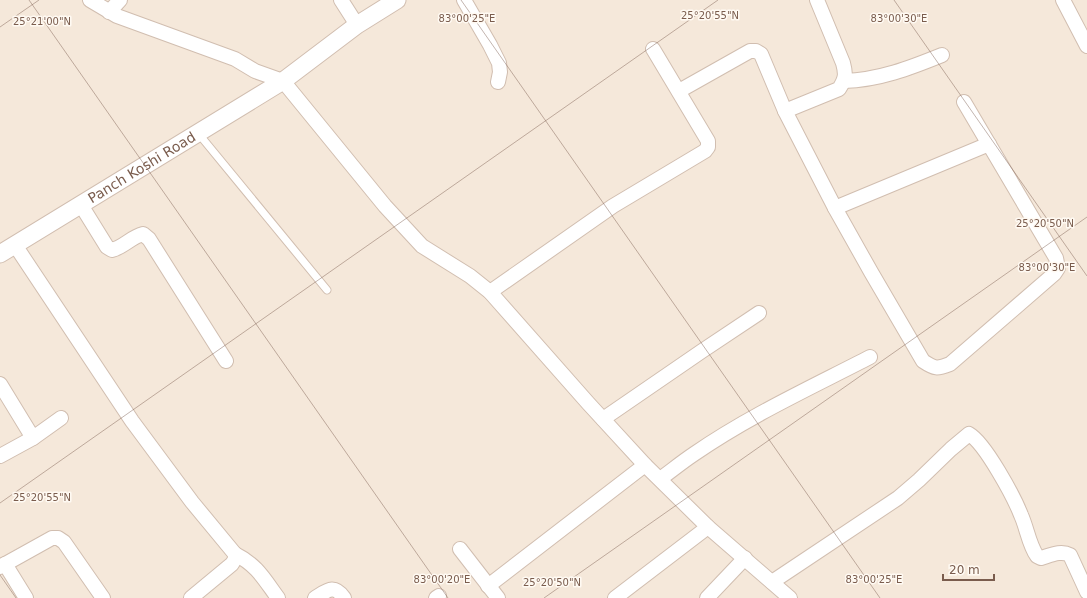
<svg xmlns="http://www.w3.org/2000/svg" width="1087" height="598" font-family="'DejaVu Sans',sans-serif">
<style>
.residential{fill:#f5e8da}
.lines{fill:none;stroke-linecap:round;stroke-linejoin:round}
.service-casing{stroke:#d1beb0;stroke-width:9}
.minor-casing{stroke:#d1beb0;stroke-width:16}
.tertiary-casing{stroke:#d1beb0;stroke-width:19}
.service{stroke:#fff;stroke-width:7}
.minor{stroke:#fff;stroke-width:14}
.tertiary{stroke:#fff;stroke-width:17}
.ticks{fill:none;stroke:#7a5c4d;stroke-width:1;stroke-opacity:0.45}
.labels{text-anchor:middle;stroke-width:3;stroke-linejoin:round;paint-order:stroke}
.street-label{font-size:14px;fill:#7a5c4d;stroke:#fffaf3}
.ticks-label{font-size:10px;text-anchor:middle;fill:#7a5c4d;stroke:#fffaf3;stroke-width:3;stroke-linejoin:round;paint-order:stroke}
</style>
<rect width="100%" height="100%" fill="#fdf6ec"/>
<rect class="residential" x="0" y="0" width="1087" height="598"/>
<g class="lines">
<defs>
<polyline id="service" points="198,133 327,290"/>
<g id="minor">
<polyline points="90,0 117,16 235,59 255,71 283,81 385,206 422,246 470,276 490,292 588,403 645,465 708,527 790,598"/>
<polyline points="341,0 357,25"/>
<polyline points="464,0 490,45 499,63 500,72 498,82"/>
<path d="M817,0L843,63C846,74 846,78 839,89L785,111L835,208L871,272L923,361C935,369 937,369 950,364L1054,274L1058,268L1056,258L964,102"/>
<polyline points="1063,0 1087,46"/>
<polyline points="109,12 120,0"/>
<path d="M844,81C879,80 910,68 942,55"/>
<polyline points="679,91 750,51 756,51 761,54 785,111"/>
<path d="M81,205L107,247L112,250C124,247 131,237 143,234L149,239L226,361"/>
<polyline points="835,208 989,144"/>
<polyline points="15,245 132,421 192,502 235,554 235,559 232,564 191,598"/>
<polyline points="490,292 613,206 705,151 708,147 708,141 653,49"/>
<polyline points="0,384 33,438"/>
<polyline points="603,419 702,351 759,313"/>
<polyline points="0,456 33,438 61,418"/>
<path d="M660,479C671,471 682,462 694,454C749,416 810,388 870,357"/>
<polyline points="460,549 498,598"/>
<path d="M235,554C257,565 264,579 278,598"/>
<polyline points="5,564 26,598"/>
<polyline points="0,567 52,538 58,538 64,542 103,598"/>
<path d="M772,582L898,498L919,480L951,449L969,434C985,443 1014,497 1021,515C1027,528 1029,545 1037,556L1041,558C1051,555 1061,550 1070,555L1087,592"/>
<polyline points="488,586 645,465"/>
<path d="M315,598C328,590 334,584 344,598"/>
<polyline points="436,598 439,596"/>
<polyline points="615,598 708,527"/>
<polyline points="707,598 745,558"/>
</g>
<g id="tertiary">
<path id="s1" d="M0,254L283,81L357,25L397,0"/>
</g>
</defs>
<use href="#service" class="service-casing"/>
<use href="#minor" class="minor-casing"/>
<use href="#tertiary" class="tertiary-casing"/>
<use href="#service" class="service"/>
<use href="#minor" class="minor"/>
<use href="#tertiary" class="tertiary"/>
</g>
<path class="ticks" d="M29,0L448,598M461,0L880,598M894,0L1087,276M0,27L39,0M0,503L718,0M0,575L16,598M544,598L1087,217"/>
<g class="labels">
<g class="street-label">
<text dy="5" stroke="none"><textPath href="#s1" startOffset="166">Panch Koshi Road</textPath></text>
</g>
</g>
<g class="ticks-label">
<text x="710" y="19">25°20'55"N</text>
<text x="467" y="22">83°00'25"E</text>
<text x="899" y="22">83°00'30"E</text>
<text x="42" y="25">25°21'00"N</text>
<text x="1045" y="227">25°20'50"N</text>
<text x="1047" y="271">83°00'30"E</text>
<text x="42" y="501">25°20'55"N</text>
<text x="442" y="583">83°00'20"E</text>
<text x="874" y="583">83°00'25"E</text>
<text x="552" y="586">25°20'50"N</text>
</g>
<path d="M943 574v6h51v-6" fill="none" stroke="#7a5c4d" stroke-width="2"/>
<text x="949" y="574" font-size="12" fill="#7a5c4d" stroke="#fffaf3" stroke-width="3" paint-order="stroke">20 m</text>
</svg>
